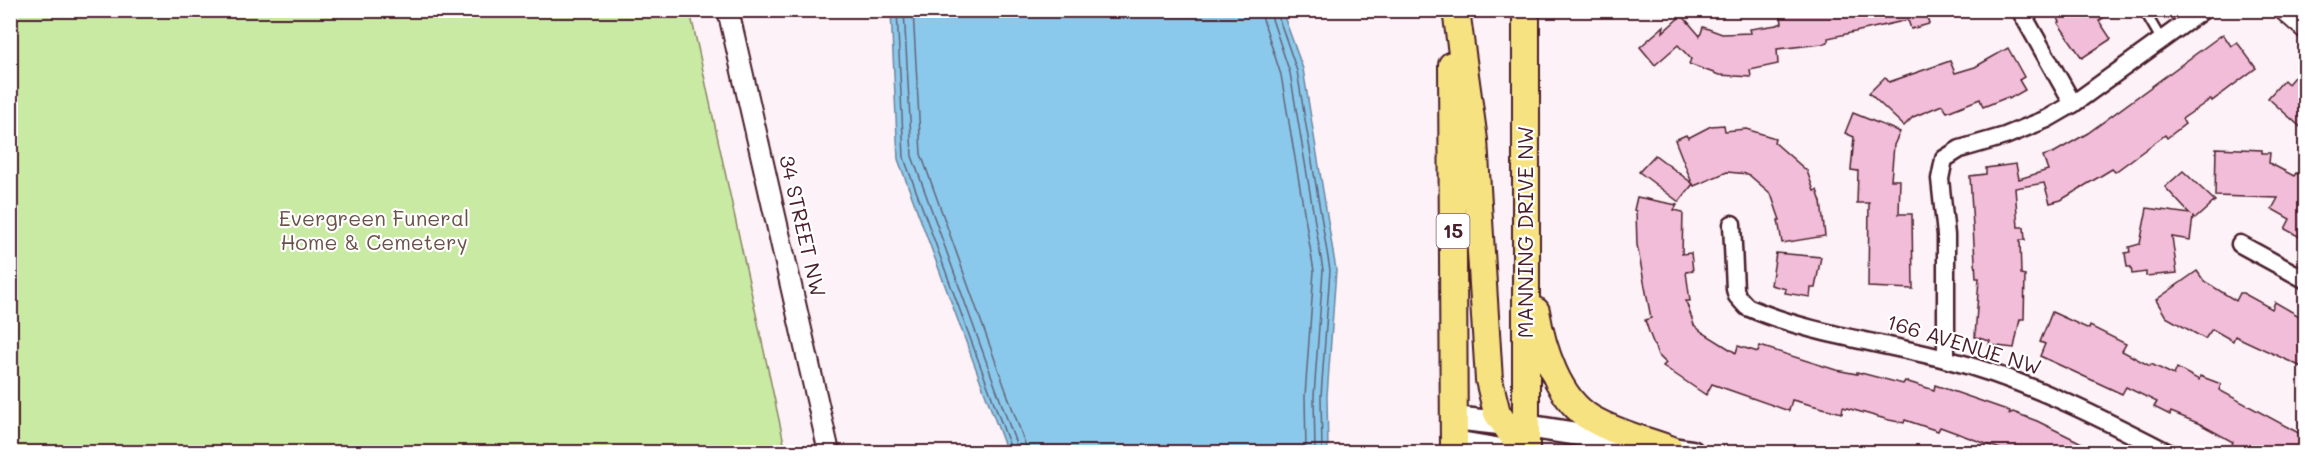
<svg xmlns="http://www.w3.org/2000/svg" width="2316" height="463" font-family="Mali,sans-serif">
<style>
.green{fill:#c9eaa2;stroke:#8a8466;stroke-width:1.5}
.water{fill:#8ac9eb;stroke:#70859e;stroke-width:1.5}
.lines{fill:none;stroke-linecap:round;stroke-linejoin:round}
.shore{stroke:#646378;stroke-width:1.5}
.building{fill:#f2bdd8;stroke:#4a1f2b;stroke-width:1.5}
.service-casing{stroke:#4a1f2b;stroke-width:13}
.minor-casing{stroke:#4a1f2b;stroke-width:21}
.tertiary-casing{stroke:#4a1f2b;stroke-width:24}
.secondary-casing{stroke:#4a1f2b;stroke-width:27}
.primary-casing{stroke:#4a1f2b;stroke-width:30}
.service{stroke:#fff;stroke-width:8}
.minor{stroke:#fff;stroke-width:16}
.tertiary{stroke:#fff;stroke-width:20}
.secondary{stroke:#fff;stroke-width:22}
.primary{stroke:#f6e281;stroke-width:26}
.labels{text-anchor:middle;stroke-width:4.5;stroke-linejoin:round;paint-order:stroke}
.shield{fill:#fff;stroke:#80626b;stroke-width:1.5}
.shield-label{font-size:20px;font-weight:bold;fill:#4a1f2b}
.park-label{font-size:21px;fill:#6a5249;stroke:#fff}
.street-label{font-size:21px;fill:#4a1f2b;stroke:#fff}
</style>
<rect width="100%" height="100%" fill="#fcf2f7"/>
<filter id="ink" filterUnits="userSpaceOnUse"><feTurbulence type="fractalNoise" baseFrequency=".0167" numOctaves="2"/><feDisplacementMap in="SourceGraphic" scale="12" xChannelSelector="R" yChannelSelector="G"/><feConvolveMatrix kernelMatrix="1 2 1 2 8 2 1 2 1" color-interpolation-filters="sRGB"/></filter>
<g filter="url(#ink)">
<polygon class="green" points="10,11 690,11 786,452 11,452"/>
<polygon class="water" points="891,11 1282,11 1303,69 1336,270 1327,396 1328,452 1007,452 898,159"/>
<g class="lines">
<g class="shore">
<polyline points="897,10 904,158 1012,452"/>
<polyline points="904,10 912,156 1019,452"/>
<polyline points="913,10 921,154 1028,452"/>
<polyline points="1260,10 1281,75 1314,271 1305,396 1306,452"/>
<polyline points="1269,10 1290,73 1323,270 1314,396 1315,452"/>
<polyline points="1276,10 1297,71 1330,270 1321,396 1322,452"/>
</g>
</g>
<g class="building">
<polygon points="1780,10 1925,10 1929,24 1911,29 1908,20 1828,38 1828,42 1822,44 1777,49 1778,64 1750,70 1751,77 1719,75 1689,64 1691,59 1678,45 1655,65 1640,47 1664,26 1663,32 1682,15 1700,36 1703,27 1722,34 1751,33 1750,29 1777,25 1782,23"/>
<polygon points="2053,10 2115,10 2099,21 2111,39 2082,58 2058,23 2060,22"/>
<polygon points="2223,34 2231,46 2237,42 2256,68 2212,101 2211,99 2182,119 2185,124 2167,138 2165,135 2115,172 2112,169 2061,200 2050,203 2044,183 2015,188 2018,227 2024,227 2025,240 2020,240 2021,274 2025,275 2024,319 2020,319 2014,348 1989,345 1990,341 1975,337 1979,278 1976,278 1970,176 1986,174 1986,168 2016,164 2019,179 2048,170 2043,156 2055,152 2088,133"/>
<polygon points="2008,48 2024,77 2019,80 2025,90 2009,99 2008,97 1983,107 1980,99 1947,112 1942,105 1913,117 1904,126 1869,93 1885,77 1889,82 1950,61 1955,73 1975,67"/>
<polygon points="2306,63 2306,132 2268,98 2284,80 2288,84"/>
<polygon points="1853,113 1900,132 1894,145 1891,180 1900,180 1899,214 1912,214 1913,289 1868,287 1869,203 1857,203 1858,171 1851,170 1854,137 1845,133"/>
<polygon points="1724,125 1725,131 1746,129 1775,138 1774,142 1807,171 1814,191 1817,190 1821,202 1825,236 1782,243 1778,220 1780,220 1771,194 1748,174 1727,172 1694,186 1693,184 1679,202 1639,172 1655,155 1692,183 1675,140 1686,135 1688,138 1711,126"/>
<polygon points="2216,148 2262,150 2262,153 2270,153 2269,163 2294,176 2296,173 2306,178 2306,227 2300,237 2285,229 2290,219 2272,209 2278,198 2215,196"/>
<polygon points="2183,171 2215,201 2195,219 2193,217 2190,240 2172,237 2177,273 2146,276 2146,272 2132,274 2131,267 2127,267 2125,253 2130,252 2129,247 2140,244 2147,208 2190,214 2165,187"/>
<polygon points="1637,197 1677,205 1674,210 1683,212 1682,254 1691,253 1693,271 1686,272 1690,301 1686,301 1694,325 1702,332 1736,353 1738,346 1758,352 1760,346 1836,370 1857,374 1857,372 1903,384 1905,381 1934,390 1935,385 2010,411 2009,414 2013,412 2037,421 2102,453 2011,453 1940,427 1938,431 1905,420 1904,423 1889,420 1843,407 1842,413 1792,400 1789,411 1712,384 1706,395 1663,366 1666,363 1658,355 1649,332 1645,320 1651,318 1637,245 1636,211 1634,210"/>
<polygon points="1776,253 1821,257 1815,288 1811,288 1810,297 1785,293 1786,289 1771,285"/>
<polygon points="2197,271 2204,281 2236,301 2240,293 2243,293 2272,309 2275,302 2306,320 2306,369 2235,336 2233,341 2212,329 2205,339 2166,317 2156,300"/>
<polygon points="2052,312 2089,329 2090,326 2126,344 2122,351 2150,366 2151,364 2174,375 2177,368 2199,380 2200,376 2221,384 2219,390 2306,437 2306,453 2244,453 2231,446 2233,442 2200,424 2171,412 2170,415 2154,407 2157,402 2126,387 2122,394 2040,356 2045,344 2040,342"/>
</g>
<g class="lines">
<defs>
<polyline id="service" points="2144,10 2162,41"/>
<g id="minor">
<polyline points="2020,10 2073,104"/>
<path d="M1732,224L1735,289L1737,296L1747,307C1809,334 1880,342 1945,359C2024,379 2095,415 2167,452"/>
<polyline points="2240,244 2306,280"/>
<polyline points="1946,359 1946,235 1940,179 1944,159 1960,149 2005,136 2047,119 2073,104 2203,10"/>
</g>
<g id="tertiary">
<polyline points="728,10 829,452"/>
<polyline points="2284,10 2306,29"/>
</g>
<g id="secondary">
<polyline points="1454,418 1526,426 1692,452"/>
<polyline points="1454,442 1513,452"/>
</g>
<g id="primary">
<polyline points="1456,10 1474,140 1489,380 1497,413 1524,452"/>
<polyline points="1452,65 1454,452"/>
<path d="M1536,311C1542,347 1558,400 1592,419C1616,433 1645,440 1670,449"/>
<polyline points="1526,452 1526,10"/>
</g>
</defs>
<use href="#service" class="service-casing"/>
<use href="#minor" class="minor-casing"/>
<use href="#tertiary" class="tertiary-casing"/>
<use href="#secondary" class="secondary-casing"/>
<use href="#primary" class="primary-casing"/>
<use href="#service" class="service"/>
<use href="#minor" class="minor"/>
<use href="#tertiary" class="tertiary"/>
<use href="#secondary" class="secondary"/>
<use href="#primary" class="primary"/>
</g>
</g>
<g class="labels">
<rect class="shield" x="1436.5" y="214" width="33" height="34" rx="4.5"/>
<g class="shield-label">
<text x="1453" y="238">15</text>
</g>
<g class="park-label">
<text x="374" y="226">Evergreen Funeral<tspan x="374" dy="24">Home &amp; Cemetery</tspan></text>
</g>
<g class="street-label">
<text transform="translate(802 226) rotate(77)" y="7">34 STREET NW</text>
<text transform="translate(1526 232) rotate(-90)" y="7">MANNING DRIVE NW</text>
<text transform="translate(1964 345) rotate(17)" y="7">166 AVENUE NW</text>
</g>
</g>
<rect width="2316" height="463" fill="none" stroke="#fff" stroke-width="36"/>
<rect x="18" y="18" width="2280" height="427" fill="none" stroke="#4a1f2b" stroke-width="2" filter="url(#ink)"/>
</svg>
